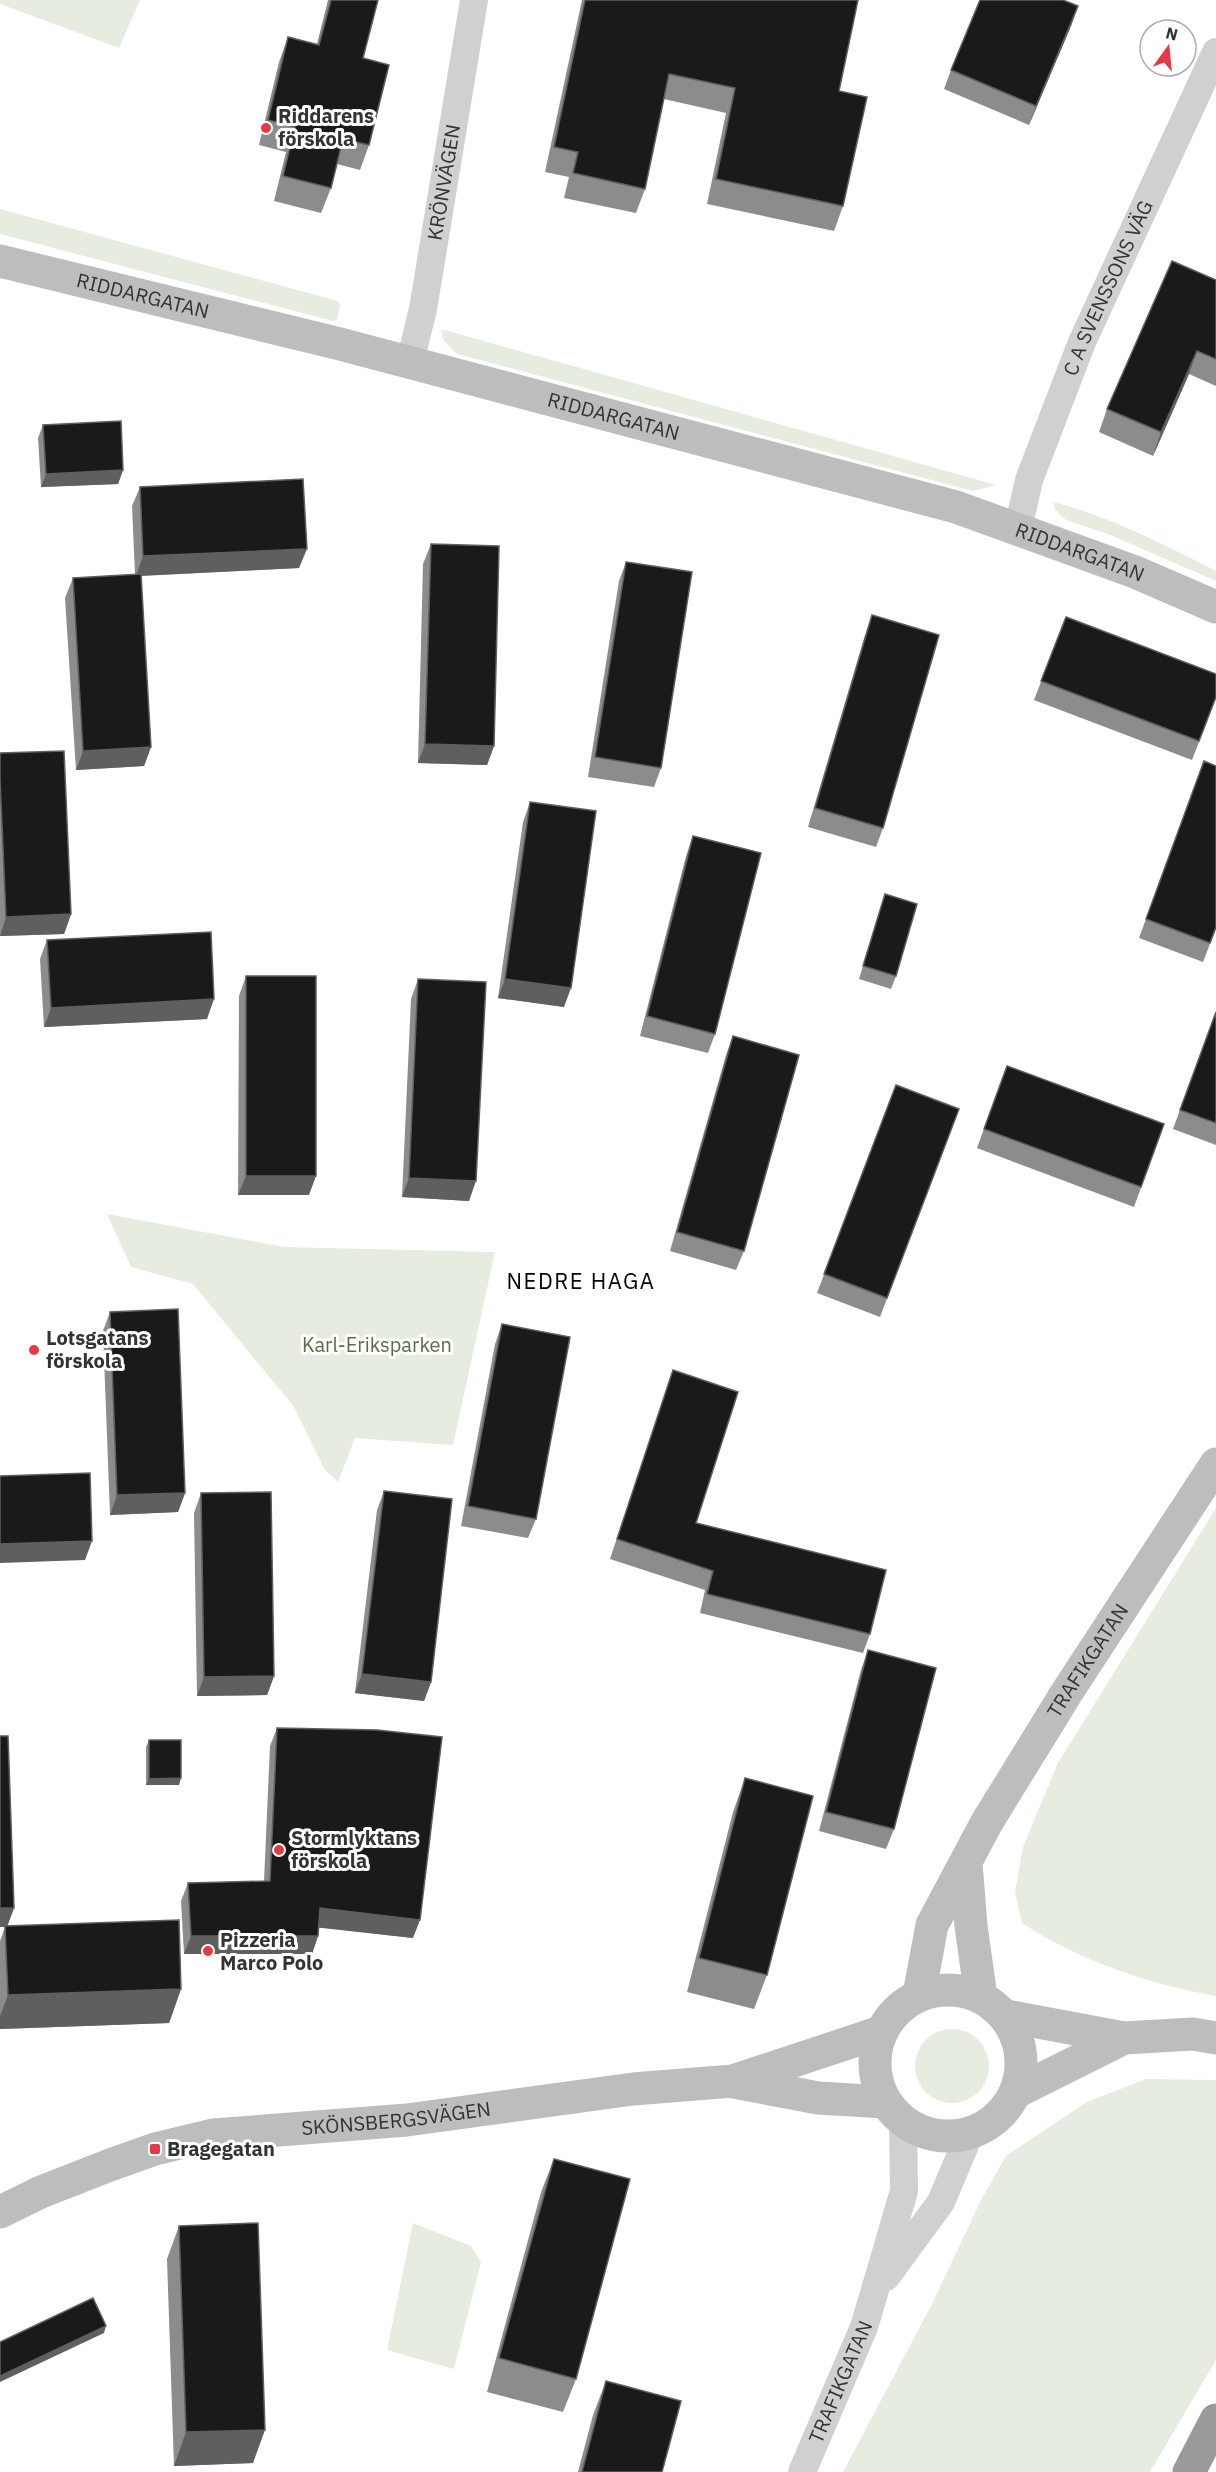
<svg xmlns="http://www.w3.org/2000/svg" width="1216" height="2472" font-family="'IBM Plex Sans',sans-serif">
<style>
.green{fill:#e6ecdf}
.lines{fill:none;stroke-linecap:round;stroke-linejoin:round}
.street{stroke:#d0d0d0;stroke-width:28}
.secondary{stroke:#bdbdbd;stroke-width:33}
.highway{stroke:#9a9a9a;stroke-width:33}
.wall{fill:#8c8c8c}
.shaded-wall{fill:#5f5f5f}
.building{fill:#1a1a1a;stroke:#5f5f5f;stroke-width:1.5}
.poi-dot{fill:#e63946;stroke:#fff;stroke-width:2}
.labels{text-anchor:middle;stroke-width:6;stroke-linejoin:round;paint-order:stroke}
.poi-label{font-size:20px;font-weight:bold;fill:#333;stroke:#fff;text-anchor:start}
.street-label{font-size:20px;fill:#333;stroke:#fff}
.park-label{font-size:20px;fill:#56703f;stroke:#fff}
.quarter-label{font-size:22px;letter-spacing:1.5px;fill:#000;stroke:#fff}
</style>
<rect width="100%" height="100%" fill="#fff"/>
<g class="green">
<polygon points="0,0 140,0 119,48 0,4"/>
<polygon points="0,209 338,301 340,305 337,319 333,321 0,234"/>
<polygon points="441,329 996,485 973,491 457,354 444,341"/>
<path d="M1053,502C1111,517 1163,544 1216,571V581L1108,534L1066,520L1055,509Z"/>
<polygon points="107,1214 284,1247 495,1252 453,1445 355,1438 338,1482 325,1470 294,1407 193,1284 131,1267"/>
<path d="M1216,1508V1996C1148,1984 1080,1961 1022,1923L1015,1892L1023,1847L1058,1763Z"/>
<circle cx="952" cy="2066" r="37"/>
<polygon points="1146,2079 1216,2080 1216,2360 1150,2472 843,2472 932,2304 982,2198 1006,2156 1087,2102"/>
<polygon points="413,2223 471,2246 481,2262 454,2369 387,2350"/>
</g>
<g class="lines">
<g class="street">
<path id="s1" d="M410,362L423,309L474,0"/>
<path id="s2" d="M1018,529L1029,480L1082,342L1216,52"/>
<polyline points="886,2277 941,2202 970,2133"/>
<path id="s3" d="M802,2472L864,2327L875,2290L904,2191L903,2122"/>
</g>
<g class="secondary">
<path id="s4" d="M0,261L340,344L956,507L1135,572L1216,607"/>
<polyline points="966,1863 971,1926 981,1997"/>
<circle cx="948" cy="2063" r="73"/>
<path id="s5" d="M919,1995L932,1925L987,1822L1067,1692L1216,1464"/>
<polyline points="1006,2016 1124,2038 1193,2034 1216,2038"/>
<polyline points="734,2082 818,2098 886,2102"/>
<polyline points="1016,2092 1124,2038"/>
<path id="s6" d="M0,2212L41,2192L110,2165L155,2149L213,2135L407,2120L633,2089L733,2081L881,2032"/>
</g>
<polyline class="highway" points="1189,2472 1216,2420"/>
</g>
<g class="wall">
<polygon points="328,0 377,0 363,58 369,145 360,170 337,164 331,188 321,213 274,201 286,152 259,145 279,62 288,37 317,44"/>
<polygon points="582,0 858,0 839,91 843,206 834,231 707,204 726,113 664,99 645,189 636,213 564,198 569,177 545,172"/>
<polygon points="1078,6 1071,26 1029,125 944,89 951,70"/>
<polygon points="1216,280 1216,386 1189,374 1153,456 1099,432 1107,409"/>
<polygon points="43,425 123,470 118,484 41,487 38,438"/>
<polygon points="140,487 299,568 141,576 151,747 144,766 76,770 65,598 73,578 135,574 132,506"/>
<polygon points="431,544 494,746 487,765 418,763 423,564"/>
<polygon points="626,562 661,768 654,787 588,777 619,581"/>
<polygon points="872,615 883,828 876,847 808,827 865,635"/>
<polygon points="1066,617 1216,698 1192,760 1034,700"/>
<polygon points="0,753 71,914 64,934 0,936"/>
<polygon points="1204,761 1216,928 1203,962 1139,938"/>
<polygon points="530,802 564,1007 498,998 523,822"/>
<polygon points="693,836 715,1034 708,1053 640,1036 686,856"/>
<polygon points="885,894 896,976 891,989 859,979"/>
<polygon points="47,940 207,1019 44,1027 40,959"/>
<polygon points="246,976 309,1195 238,1195 239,996"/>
<polygon points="418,979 469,1201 402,1197 411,999"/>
<polygon points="1216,1012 1216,1145 1173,1129"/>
<polygon points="733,1036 744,1251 736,1270 670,1251 726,1055"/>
<polygon points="1007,1066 1164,1124 1134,1207 977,1148"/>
<polygon points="896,1085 959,1109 880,1317 817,1293"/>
<polygon points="110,1312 185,1493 178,1512 110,1515 103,1331"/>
<polygon points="502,1324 536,1519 528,1538 461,1526 495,1344"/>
<polygon points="673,1370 696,1523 870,1634 863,1653 700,1613 705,1590 610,1559"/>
<polygon points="384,1491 431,1682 424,1701 355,1693 377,1510"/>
<polygon points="201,1493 274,1676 267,1695 197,1696 194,1513"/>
<polygon points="868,1650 894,1829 886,1849 819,1831 861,1670"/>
<polygon points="277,1728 413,1938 319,1927 318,1936 312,1954 184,1954 181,1901 188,1883 264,1881 270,1746"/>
<polygon points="0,1736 14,1908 7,1926 181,1989 169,2023 0,2029 0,1941 5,1927 0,1927"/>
<polygon points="149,1740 179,1785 146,1785 146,1747"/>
<polygon points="745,1778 767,1975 754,2009 687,1992 733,1812"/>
<polygon points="554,2159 576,2379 563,2412 487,2392 541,2192"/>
<polygon points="179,2226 253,2463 174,2466 167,2259"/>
<polygon points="606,2381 662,2472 578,2472 593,2415"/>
</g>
<g class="shaded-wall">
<polygon points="1078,6 1071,26 1029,125 1036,106"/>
<polygon points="1197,351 1189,374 1153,456 1161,432"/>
<polygon points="123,470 118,484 41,487 46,474"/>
<polygon points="307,549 299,568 136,576 143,556"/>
<polygon points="425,744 494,746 487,765 418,763"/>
<polygon points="151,747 144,766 76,770 83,751"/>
<polygon points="71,914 64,934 0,936 6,917"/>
<polygon points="505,979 571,988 564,1007 498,998"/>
<polygon points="214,999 207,1019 44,1027 51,1008"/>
<polygon points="246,1176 316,1176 309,1195 238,1195"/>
<polygon points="409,1178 476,1181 469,1201 402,1197"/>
<polygon points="185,1493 178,1512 110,1515 117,1495"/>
<polygon points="92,1541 85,1560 0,1563 0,1544"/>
<polygon points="362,1674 431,1682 424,1701 355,1693"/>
<polygon points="274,1676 267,1695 197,1696 204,1677"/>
<polygon points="181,1778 179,1785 146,1785 149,1779"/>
<polygon points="0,1908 14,1908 7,1927 0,1927"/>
<polygon points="320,1908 420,1920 413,1938 313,1927"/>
<polygon points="191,1936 318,1936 312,1954 184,1954"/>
<polygon points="181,1989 169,2023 0,2029 0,2016 8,1995"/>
<polygon points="106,2326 104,2333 0,2382 0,2376"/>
<polygon points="265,2430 253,2463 174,2466 186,2432"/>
</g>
<g class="building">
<polygon points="331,0 378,0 363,58 389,65 369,145 343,139 331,188 283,176 295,127 268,120 288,37 319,45"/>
<polygon points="585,0 858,0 839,91 867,97 843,206 716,179 735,88 669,74 645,189 573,173 578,152 554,147"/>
<polygon points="980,0 1063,0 1078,6 1036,106 951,70"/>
<polygon points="1172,261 1216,280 1216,359 1197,351 1161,432 1107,409"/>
<polygon points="121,421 123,470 46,474 43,425"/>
<polygon points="303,479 307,549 143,556 140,487"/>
<polygon points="431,544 499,546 494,746 425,744"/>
<polygon points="626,562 692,572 661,768 595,757"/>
<polygon points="141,574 151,747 83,751 73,578"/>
<polygon points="872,615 939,635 883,828 815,808"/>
<polygon points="1066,617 1216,674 1216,697 1199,741 1041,681"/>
<polygon points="64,751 71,914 6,917 0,779 0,753"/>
<polygon points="1204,761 1216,766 1216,927 1210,943 1146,919"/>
<polygon points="530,802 596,811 571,988 505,979"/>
<polygon points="693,836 761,853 715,1034 647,1016"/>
<polygon points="885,894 917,904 896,976 863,966"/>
<polygon points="211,932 214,999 51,1008 47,940"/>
<rect x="246" y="976" width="70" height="200"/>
<polygon points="418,979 486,982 476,1181 409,1178"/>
<polygon points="1216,1012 1216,1123 1180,1110"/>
<polygon points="733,1036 799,1055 744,1251 677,1232"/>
<polygon points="1007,1066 1164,1124 1141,1187 984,1129"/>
<polygon points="896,1085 959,1109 887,1298 824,1274"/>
<polygon points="178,1309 185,1493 117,1495 110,1312"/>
<polygon points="502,1324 570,1337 536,1519 468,1506"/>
<polygon points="673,1370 738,1392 696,1523 886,1570 870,1634 707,1594 713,1571 617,1539"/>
<polygon points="90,1473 92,1541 0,1544 0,1476"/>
<polygon points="384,1491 452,1499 431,1682 362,1674"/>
<polygon points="271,1492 274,1676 204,1677 201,1493"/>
<polygon points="868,1650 936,1668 894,1829 826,1812"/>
<polygon points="277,1728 377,1730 442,1737 420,1920 320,1908 318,1936 191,1936 188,1883 270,1881"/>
<polygon points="0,1736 8,1736 14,1908 0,1908"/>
<polygon points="149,1740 181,1740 181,1778 149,1779"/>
<polygon points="745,1778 813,1796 767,1975 699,1958"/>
<polygon points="179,1920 181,1989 8,1995 5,1926"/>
<polygon points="554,2159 630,2179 576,2379 499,2358"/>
<polygon points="258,2223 265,2430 186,2432 179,2226"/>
<polygon points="93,2298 106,2326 0,2376 0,2342"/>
<polygon points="606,2381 681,2401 662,2472 582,2472"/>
</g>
<g class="poi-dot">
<circle cx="266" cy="128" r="6"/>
<circle cx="34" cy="1350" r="6"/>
<circle cx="279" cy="1850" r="6"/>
<circle cx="208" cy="1951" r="6"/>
<rect x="149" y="2143" width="12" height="12" rx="3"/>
</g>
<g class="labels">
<g class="poi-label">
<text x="278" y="123">Riddarens<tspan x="278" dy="23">förskola</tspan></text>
<text x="46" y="1345">Lotsgatans<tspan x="46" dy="23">förskola</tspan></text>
<text x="291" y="1845">Stormlyktans<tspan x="291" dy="23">förskola</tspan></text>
<text x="220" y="1947">Pizzeria<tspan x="220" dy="23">Marco Polo</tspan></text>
<text x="167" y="2156">Bragegatan</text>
</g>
<g class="street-label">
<text dy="7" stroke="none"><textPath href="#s1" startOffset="183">KRÖNVÄGEN</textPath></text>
<text dy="7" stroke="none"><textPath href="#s2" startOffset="258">C A SVENSSONS VÄG</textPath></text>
<text dy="7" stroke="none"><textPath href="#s4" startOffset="147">RIDDARGATAN</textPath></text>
<text dy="7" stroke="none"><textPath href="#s4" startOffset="633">RIDDARGATAN</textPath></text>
<text dy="7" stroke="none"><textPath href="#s4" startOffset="1119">RIDDARGATAN</textPath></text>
<text dy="7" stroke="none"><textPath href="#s5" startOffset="378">TRAFIKGATAN</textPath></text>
<text dy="7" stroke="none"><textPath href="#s6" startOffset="411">SKÖNSBERGSVÄGEN</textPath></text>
<text dy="7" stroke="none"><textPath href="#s3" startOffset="98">TRAFIKGATAN</textPath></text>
</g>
<g class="park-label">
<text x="377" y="1352">Karl-Eriksparken</text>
</g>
<g class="quarter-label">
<text x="581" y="1289">NEDRE HAGA</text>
</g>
</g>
<g transform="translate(1168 48) rotate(15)"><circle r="28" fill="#ffffff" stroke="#adadad" stroke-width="1.5"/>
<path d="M0-4.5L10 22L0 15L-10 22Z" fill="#e63946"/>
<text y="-9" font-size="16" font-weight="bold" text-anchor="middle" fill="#333333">N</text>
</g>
</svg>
